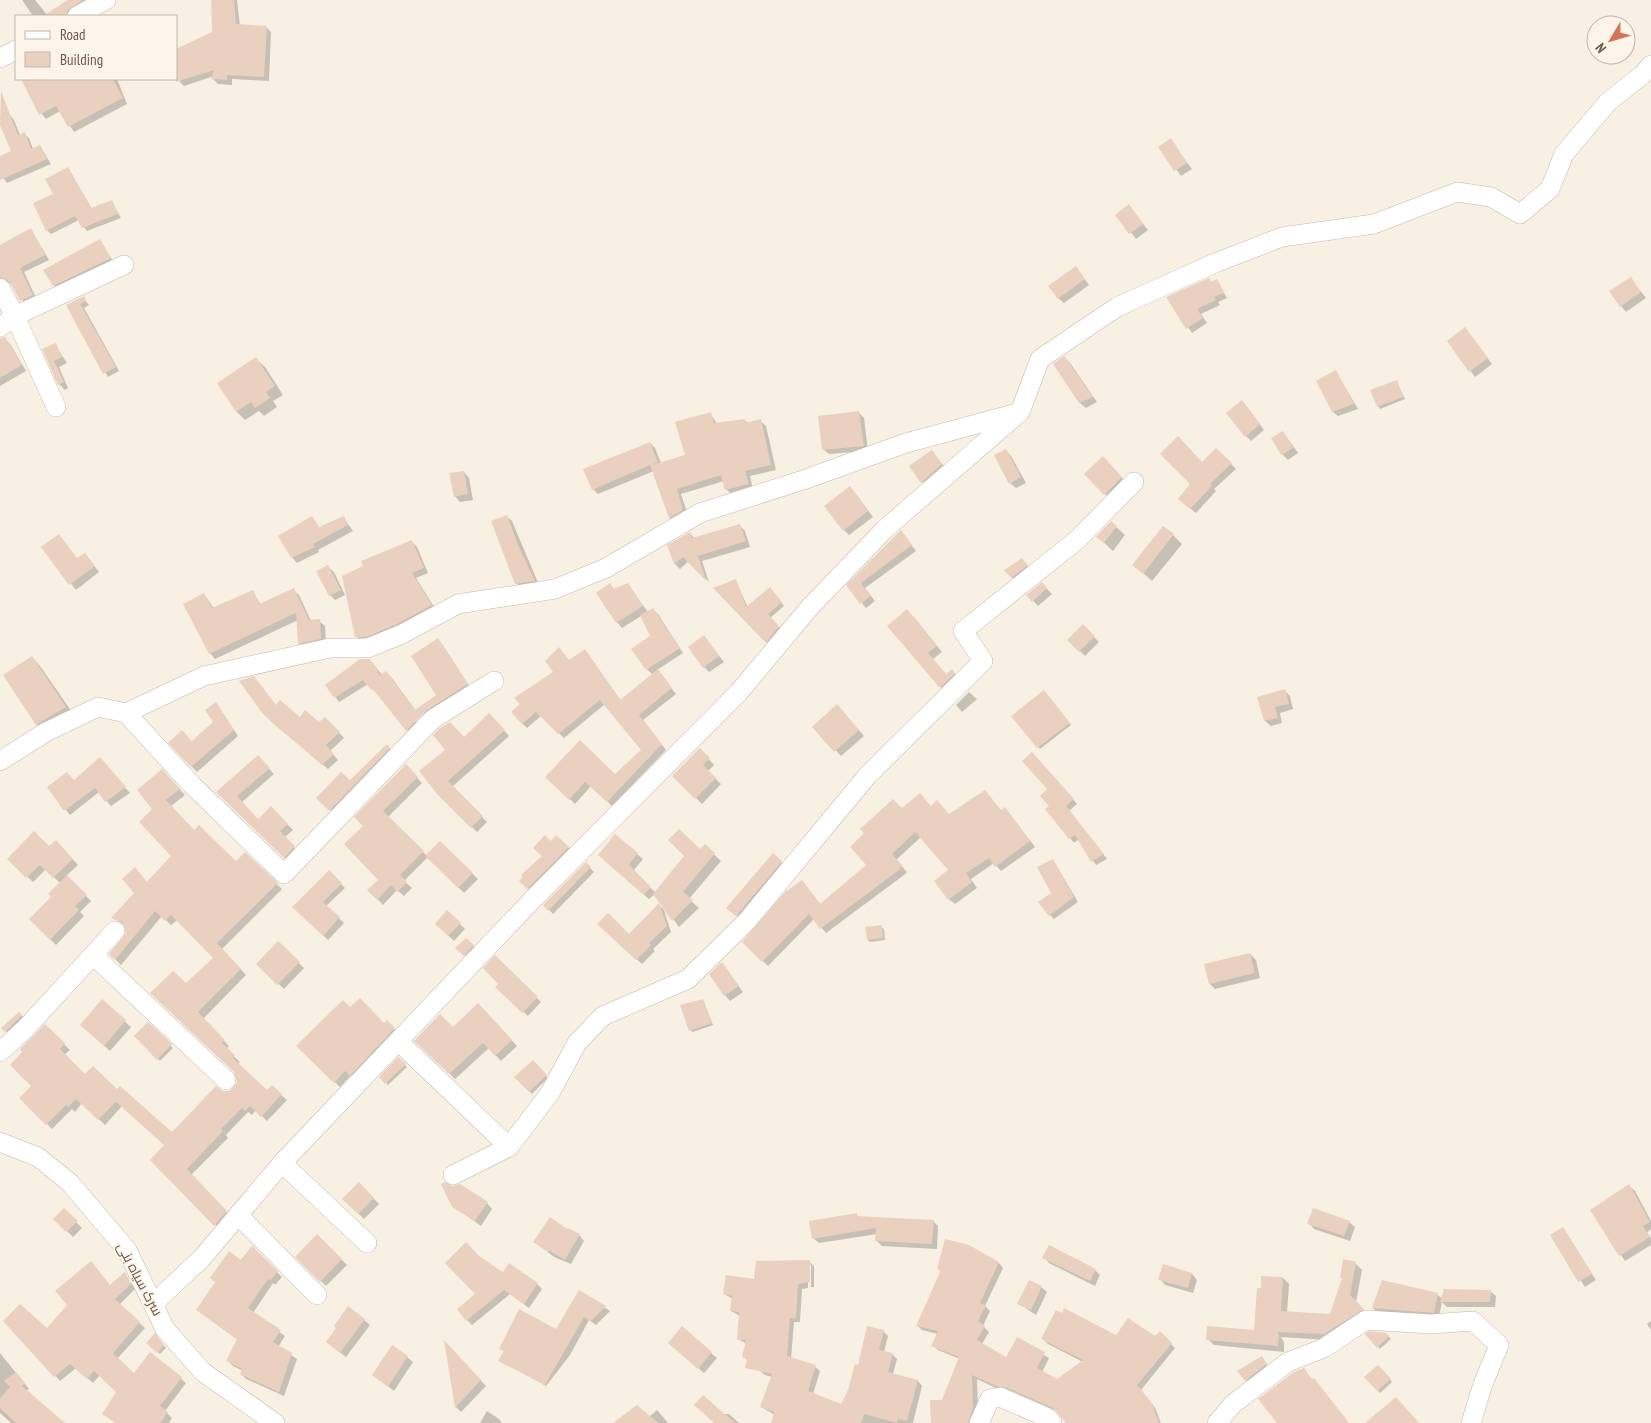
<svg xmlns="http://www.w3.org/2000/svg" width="1651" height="1423" font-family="'PT Sans Narrow',Cairo,sans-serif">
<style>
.shadow{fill:#0003;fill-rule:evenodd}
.building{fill:#ead0bf}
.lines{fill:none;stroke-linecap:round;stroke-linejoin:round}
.minor-casing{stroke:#c7b8ac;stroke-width:20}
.minor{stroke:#fff;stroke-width:19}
.labels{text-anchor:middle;stroke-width:4;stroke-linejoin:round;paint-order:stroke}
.street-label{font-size:14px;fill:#6d584d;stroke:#fcf4e9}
</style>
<rect width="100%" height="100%" fill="#f8f0e3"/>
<g class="shadow">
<polygon points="22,0 35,0 48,16 33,16"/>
<polygon points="69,0 98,0 69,16 62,6"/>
<polygon points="213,0 237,0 240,26 266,27 271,32 269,81 232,79 232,85 218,84 213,79 214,76 184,86 179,81 213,33"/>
<polygon points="22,79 117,79 127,104 74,132 60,111 46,119 41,113"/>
<polygon points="10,115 14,120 20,135 24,134 29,138 33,149 40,146 51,164 7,183 0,173 0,157 13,152 0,119"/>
<polygon points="1170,140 1192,169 1181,176 1160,147"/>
<polygon points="68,168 92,209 112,202 121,218 87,231 79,220 51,234 47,230 54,194"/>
<polygon points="1129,206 1148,230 1136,239 1117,215"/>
<polygon points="31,230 49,260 24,272 37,300 26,305 10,283 0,280 0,246"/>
<polygon points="100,241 115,264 59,290 54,285"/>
<polygon points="1076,268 1089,285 1064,303 1058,298"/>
<polygon points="1630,278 1646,298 1626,312 1621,306"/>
<polygon points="1209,279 1212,283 1217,280 1227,298 1218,302 1220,305 1201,314 1207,323 1192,333 1168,298"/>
<polygon points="83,298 89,305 84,308 119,371 108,377 67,305"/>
<polygon points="1465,329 1492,364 1475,377 1449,341"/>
<polygon points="0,338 4,338 10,344 26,371 0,386"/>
<polygon points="55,345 67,363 59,367 68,388 65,390 59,384 44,350"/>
<polygon points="1064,358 1070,363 1097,402 1086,408 1080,403 1055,364"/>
<polygon points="256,359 265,367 283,395 273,401 277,407 264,416 259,411 245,420 237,412 218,384"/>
<polygon points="1336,372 1358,409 1338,416 1333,412 1318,381"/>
<polygon points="1396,381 1405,399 1380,409 1378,406"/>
<polygon points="1247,407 1264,430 1251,441 1246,436"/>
<polygon points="710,413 717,424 744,420 748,423 760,421 766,426 776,470 750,476 753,489 731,494 726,489 724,481 681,494 688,515 675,523 670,518 654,471 598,494 593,489 650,443 655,448 661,463 687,455"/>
<polygon points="859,413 864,418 868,451 829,454 823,449"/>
<polygon points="1283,432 1298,453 1288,460 1282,454"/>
<polygon points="1216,449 1236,469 1214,489 1216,491 1196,513 1185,504 1191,484 1202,463"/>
<polygon points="1006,450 1011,456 1026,483 1016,488 1010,483"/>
<polygon points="932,451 947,470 927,487 922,482"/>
<polygon points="1102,458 1127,483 1110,499 1085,474"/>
<polygon points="464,472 469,478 473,500 460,502 455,496"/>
<polygon points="855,493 873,517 849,535 844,530"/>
<polygon points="343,517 353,531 318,550 319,552 297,563 292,557 312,518 320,528"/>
<polygon points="507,517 512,521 539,585 521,588 516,583"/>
<polygon points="740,526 745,531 750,547 702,561 709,582 689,561 680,569 675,564 669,546 690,533 695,539"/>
<polygon points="1116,527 1125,535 1113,551 1098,537"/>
<polygon points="1173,535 1182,544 1152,581 1134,565"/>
<polygon points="905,537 916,551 865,588 875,601 866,608 848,586"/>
<polygon points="412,542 417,547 428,573 416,578 436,610 361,641 356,636"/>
<polygon points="43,548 78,560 85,554 99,572 76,590"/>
<polygon points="1027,565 1032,571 1017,583 1006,570"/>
<polygon points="328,567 334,572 345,595 335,600 330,595"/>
<polygon points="736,581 748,608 773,592 784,606 770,618 782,630 770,645 715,588"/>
<polygon points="627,584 648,612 653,610 658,614 683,653 657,670 676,694 643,720 666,750 612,806 591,786 575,804 547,777 615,776 643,750 605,704 564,738 541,716 527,728 522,723 555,672 559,649 570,661 589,656 621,701 653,675 647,669 652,636 641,616 622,628 617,622 610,585 615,590"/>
<polygon points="1042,584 1052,594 1038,606 1028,595"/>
<polygon points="294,590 299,595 311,621 319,621 325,626 326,644 304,648 299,643 298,620 215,659 210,653 204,594 214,609 252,591 261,605"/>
<polygon points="913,616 942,652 933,659 947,676 952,671 960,679 946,692 941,687"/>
<polygon points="1083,626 1099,642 1085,656 1069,640"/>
<polygon points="704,637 724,662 709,672 704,667"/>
<path d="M442,644L471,689L411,735L378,693L377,694L368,684L339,702L327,685L370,660L382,675L386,672L391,677L416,711L438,695ZM422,713H426L416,722L414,721Z"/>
<polygon points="32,657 40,666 74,715 46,733 37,724"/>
<polygon points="1285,691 1290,696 1293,709 1280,713 1282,723 1271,726 1265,721 1259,698"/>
<polygon points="969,692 977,699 962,712 956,705"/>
<polygon points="1046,694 1071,725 1040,749 1038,747"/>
<polygon points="216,704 238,736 197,772 170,743 192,742 215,723"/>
<polygon points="276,706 300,719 319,724 325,718 344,738 330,751 338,760 328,769 274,724 268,718"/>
<polygon points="842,711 864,736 841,756 814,727"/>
<polygon points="489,715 509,736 452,787 487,822 477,832 438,793 464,739"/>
<polygon points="387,746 394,753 335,814 318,798 350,782"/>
<polygon points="700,750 714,765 708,771 721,784 702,804 674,776"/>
<polygon points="258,757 274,774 242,802 258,820 271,808 293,830 285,837 299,853 290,863 217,792"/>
<polygon points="1036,758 1077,804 1069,811 1107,859 1096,865 1079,839 1074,843 1047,809 1051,806 1049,789"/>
<polygon points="104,764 130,793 111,806 99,792 70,815 48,788 74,781"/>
<polygon points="406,766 422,783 388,817 427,856 440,843 478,879 464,893 428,857 404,881 412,888 404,896 397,890 383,905 369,890 379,880 365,827"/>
<polygon points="167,776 185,795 170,807 195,831 236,863 245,853 282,889 222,949 246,975 203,1019 229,1046 226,1049 240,1062 238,1064 267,1092 272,1087 287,1100 267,1121 256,1110 252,1115 248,1112 226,1135 228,1138 191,1175 231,1217 221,1230 151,1160 166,1145 122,1106 105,1125 82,1103 75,1112 72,1109 52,1129 21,1098 33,1086 45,1026 70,1050 64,1055 85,1075 117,1091 172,1134 223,1092 229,1092 238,1083 235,1072 152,993 186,985 214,958 177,920 171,925 162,916 121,965 110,954 127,933 125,926 113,917 172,856 154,809"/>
<polygon points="931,807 949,816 1002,811 1005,808 1035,847 1001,871 994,863 971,879 977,888 955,904 949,899 950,871 921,837 896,860 907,872 904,875 826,933 814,919 768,966 744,942 807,887 821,905 868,865 902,810"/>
<polygon points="556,836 573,852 533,893 521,881 543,856"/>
<polygon points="615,836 643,859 633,871 656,893 705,846 721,861 689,899 699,908 679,927 655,894 649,899 604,860"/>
<polygon points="56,842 78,865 66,876 91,901 80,912 84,916 56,945 30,919 52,897 60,883 46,869 33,882 9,859 49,848"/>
<polygon points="1053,860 1078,902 1054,919 1050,915 1053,893"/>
<polygon points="781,862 788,870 744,923 736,915"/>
<polygon points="586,864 594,872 553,914 545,905"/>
<polygon points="329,872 345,888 326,906 344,923 328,940 294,907"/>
<polygon points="659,905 664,910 671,932 653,949 655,951 642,964 599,924 629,936"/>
<polygon points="447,912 465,929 454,941 436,924"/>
<polygon points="881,927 884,929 885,940 870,942 868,940"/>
<polygon points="466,939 478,951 470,960 457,948"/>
<polygon points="278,943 304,968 284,989 258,964"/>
<polygon points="1250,954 1256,960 1260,978 1215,989 1210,984"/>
<polygon points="495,957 541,1002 528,1016 497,987 500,984"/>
<polygon points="722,964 743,992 730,1001 725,995"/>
<polygon points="703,1000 713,1025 693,1032 690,1030"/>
<polygon points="102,1001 131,1027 110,1051 87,1030"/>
<polygon points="350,1009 384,1025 387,1022 399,1034 356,1080 351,1075 340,1087 298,1046"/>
<polygon points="484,1010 517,1046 501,1061 489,1048 455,1079 416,1041 453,1028"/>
<polygon points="19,1013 24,1018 8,1033 3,1028"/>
<polygon points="148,1024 173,1048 160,1061 136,1036"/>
<polygon points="398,1059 407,1067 388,1085 381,1077"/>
<polygon points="532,1062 548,1078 532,1094 516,1077"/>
<polygon points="359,1184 379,1204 364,1219 344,1199"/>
<polygon points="1629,1186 1635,1191 1651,1221 1651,1229 1647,1232 1651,1238 1651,1245 1625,1261 1591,1210"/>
<polygon points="487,1203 492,1209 481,1226 453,1206"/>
<polygon points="64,1210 82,1228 73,1237 55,1219"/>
<polygon points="856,1214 859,1217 933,1221 938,1226 937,1249 882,1246 877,1241 877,1234 819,1243 813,1238"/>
<polygon points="1349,1222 1355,1227 1350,1241 1314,1229 1309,1223"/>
<polygon points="1563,1228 1596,1280 1585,1287 1552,1235"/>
<polygon points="567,1231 579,1235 584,1241 571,1264 554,1257 535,1242"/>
<polygon points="317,1236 347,1265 326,1286 297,1257"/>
<polygon points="252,1247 282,1277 275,1285 273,1283 253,1313 285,1336 278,1347 297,1359 284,1396 246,1379 241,1374 243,1371 233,1366 228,1361 238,1340 197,1310"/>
<polygon points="479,1257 503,1274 537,1284 542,1289 529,1308 510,1294 472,1325 467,1320 459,1310 477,1295"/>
<polygon points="1044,1257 1095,1270 1100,1275 1095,1286 1049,1263"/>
<polygon points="1344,1261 1356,1264 1362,1270 1356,1302 1369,1316 1330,1340 1281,1337 1284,1342 1284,1352 1214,1345 1208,1339 1255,1331 1283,1278 1289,1284 1287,1313 1331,1315 1343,1279"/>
<polygon points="809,1262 814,1266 814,1287 811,1287 811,1265 808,1265 808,1288 802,1289 800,1322 794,1322 791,1359 815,1367 820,1371 813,1394 842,1406 859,1367 883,1331 888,1336 884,1352 892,1354 897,1359 893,1374 918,1381 922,1386 913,1423 777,1423 775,1415 761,1407 772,1377 765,1375 744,1357 747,1344 738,1339 740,1316 731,1311 733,1299 724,1294"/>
<polygon points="999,1263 1003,1268 985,1306 990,1311 983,1326 989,1332 982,1344 1006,1359 1017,1339 1049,1358 1042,1372 1057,1381 1083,1362 1048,1344 1043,1339 1155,1338 1160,1333 1175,1348 1141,1390 1155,1408 1161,1423 1067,1423 1057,1411 1000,1386 998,1389 977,1379 978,1413 975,1423 932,1423 960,1359 938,1350 933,1345 938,1334 922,1330 918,1326 942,1272 939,1269"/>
<polygon points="124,1273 135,1289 119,1305 145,1328 117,1359 134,1375 150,1354 186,1383 165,1411 172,1418 169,1423 137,1423 118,1392 100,1375 93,1383 76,1368 60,1381 5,1321 47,1329 110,1286"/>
<polygon points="1192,1274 1197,1280 1193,1293 1165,1285 1160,1279"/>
<polygon points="1383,1281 1438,1295 1442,1299 1490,1291 1496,1296 1495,1307 1447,1307 1442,1302 1439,1317 1378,1313 1373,1308"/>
<polygon points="1041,1287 1047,1292 1036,1315 1018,1303"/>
<polygon points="579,1292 610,1311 596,1325 589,1320 570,1355 546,1386 500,1360 505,1352 501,1348 557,1331"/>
<polygon points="364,1320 370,1325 346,1357 327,1342"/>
<polygon points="1651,1321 1651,1330 1647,1324"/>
<polygon points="1386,1334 1391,1339 1380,1349 1367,1335"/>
<polygon points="157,1337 166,1348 160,1354 147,1343"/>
<polygon points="446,1343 486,1386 461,1412 456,1407"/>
<polygon points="675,1348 711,1353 717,1358 704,1373"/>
<polygon points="0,1353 29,1389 26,1391 61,1423 11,1423 0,1413"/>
<polygon points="407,1357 413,1362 394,1391 373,1375"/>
<polygon points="1264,1360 1268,1367 1248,1382 1246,1380"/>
<polygon points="1378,1367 1392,1382 1380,1393 1366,1377"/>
<polygon points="657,1410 668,1423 615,1423 649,1417"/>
<polygon points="487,1411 499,1419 502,1423 480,1423"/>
<polygon points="724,1414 729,1414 739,1423 716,1423"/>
</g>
<g class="building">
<polygon points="68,0 83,0 68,10 66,16 43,16"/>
<polygon points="211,0 234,0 236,24 267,26 264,77 227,75 227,80 211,79 214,70 176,82 176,49 212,32"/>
<polygon points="21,79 113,79 123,98 68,127 56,106 39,115"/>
<polygon points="1,91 18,135 25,132 31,149 40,145 47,159 0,180 0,156 11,151 0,125"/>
<polygon points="1171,138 1187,163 1174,171 1158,147"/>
<polygon points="68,167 91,208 112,200 118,214 82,228 75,216 46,231 33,203 53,194 45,179"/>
<polygon points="1129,204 1143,224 1129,234 1115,215"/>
<polygon points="31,228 45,255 20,268 33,295 20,301 10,282 0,277 0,245"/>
<polygon points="100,239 111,258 53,286 43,270"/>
<polygon points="1076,266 1085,279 1058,299 1048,286"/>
<polygon points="1631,277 1641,292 1620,307 1609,291"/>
<polygon points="1209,278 1211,282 1217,279 1224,293 1214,297 1216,300 1197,309 1203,318 1186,329 1166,297"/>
<polygon points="84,296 86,301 80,304 116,367 103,374 66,305"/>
<polygon points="1465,327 1488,358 1469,372 1447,341"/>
<polygon points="5,337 22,365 0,378 0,338"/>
<polygon points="56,343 62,357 54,361 64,382 58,385 42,349"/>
<polygon points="1064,356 1093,397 1079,403 1053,364"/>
<polygon points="256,357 275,386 266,392 270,398 255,408 251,402 236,412 217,383"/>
<polygon points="1336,370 1354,404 1332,412 1316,381"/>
<polygon points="1397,380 1403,397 1377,407 1370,390"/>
<polygon points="1242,400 1260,424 1245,437 1226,413"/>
<polygon points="859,411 864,446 822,450 818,416"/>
<polygon points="711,412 714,423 745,419 745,423 761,419 771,465 745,471 749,484 725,490 721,475 677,489 683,510 669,518 650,465 592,490 583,469 650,442 658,462 652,465 685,455 675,422"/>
<polygon points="1283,431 1293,448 1281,455 1271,438"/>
<polygon points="1178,436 1202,462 1216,448 1232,463 1210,484 1212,486 1190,509 1178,499 1190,484 1160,454"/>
<polygon points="1006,449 1021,477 1009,484 994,455"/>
<polygon points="932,450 942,464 921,483 909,466"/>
<polygon points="1103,456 1122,477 1104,495 1084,474"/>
<polygon points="464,471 468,494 454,497 449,473"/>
<polygon points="850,486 868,511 843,531 824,506"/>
<polygon points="507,515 518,545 535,581 515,584 491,521"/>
<polygon points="312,516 319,527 344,516 348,525 313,544 315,547 291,558 278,536"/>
<polygon points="1111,521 1117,526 1104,543 1096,537"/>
<polygon points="740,524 746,541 698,556 706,581 683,557 674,564 667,545 690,532 692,538"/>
<polygon points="1163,526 1174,534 1143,574 1132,565"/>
<polygon points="901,530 912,545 861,583 871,596 860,604 846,585"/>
<polygon points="59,534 77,558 85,553 95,566 69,585 41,547"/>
<polygon points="412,540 424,568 412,573 432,605 397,624 366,637 355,637 342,576 363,566 361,561"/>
<polygon points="1022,558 1028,565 1011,578 1004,570"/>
<polygon points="328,565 341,590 329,596 316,571"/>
<polygon points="736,579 746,607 770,587 782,602 768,614 779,626 766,643 713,588"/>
<polygon points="1042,582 1047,588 1032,602 1026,595"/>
<polygon points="610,583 613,589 628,583 643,606 616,623 596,593"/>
<polygon points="294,588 309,620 320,619 321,639 298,644 296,613 209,654 183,604 204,593 212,608 253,590 259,604"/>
<polygon points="653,608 680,648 646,670 631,649 650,636 640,615"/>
<polygon points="907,609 937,646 928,653 946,674 952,669 955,673 940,688 887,626"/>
<polygon points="1083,624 1095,636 1079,652 1067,640"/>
<polygon points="704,635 719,656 703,668 688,647"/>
<polygon points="438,638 468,684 427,710 406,731 373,689 371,690 363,680 334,698 325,685 360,659 370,659 377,669 379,676 386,671 415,710 436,695 411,656"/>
<polygon points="559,647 569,660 585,649 620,700 658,669 672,688 639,715 662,744 607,802 585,782 569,800 545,777 580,740 615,774 641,750 600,700 558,734 536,712 522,724 511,712 520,704 514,698 553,672 545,661"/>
<polygon points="32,656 66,707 36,725 3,675"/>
<polygon points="254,676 276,705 280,700 300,717 305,710 319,722 325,717 340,732 326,745 334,754 322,765 263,714 239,681"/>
<polygon points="1285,689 1289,704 1275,707 1278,718 1264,721 1257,697"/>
<polygon points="1044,690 1070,723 1037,748 1011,716"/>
<polygon points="216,702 234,730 191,767 168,743 182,730 192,741 213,722 205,710"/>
<polygon points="837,704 859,730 834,752 812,727"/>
<polygon points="489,713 505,730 448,781 483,816 471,828 437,794 419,771 445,750 433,735 440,728 450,722 464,737"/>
<polygon points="387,744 390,748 329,811 316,798 341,772 350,780"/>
<polygon points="700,748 710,758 703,765 716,778 695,799 672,776"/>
<polygon points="1032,752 1074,799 1066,806 1104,854 1091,862 1075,835 1069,839 1045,809 1049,806 1040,796 1047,789 1022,761"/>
<polygon points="258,755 270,768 237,796 258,819 271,806 288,824 280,831 295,846 284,858 216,792"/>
<polygon points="100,757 126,787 105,802 95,788 64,811 47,787 67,772 74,780"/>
<polygon points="406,764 418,777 383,811 424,851 400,875 407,882 397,892 391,885 377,900 367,890 378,880 344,844 363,826 354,817"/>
<polygon points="162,769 180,789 166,800 194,830 199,825 236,861 245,852 278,883 217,943 241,969 198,1012 225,1040 222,1043 235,1055 233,1058 267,1090 272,1085 282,1094 261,1117 250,1106 245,1111 242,1108 221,1129 223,1131 187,1169 227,1211 214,1226 150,1160 164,1145 116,1102 98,1120 76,1099 68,1107 66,1105 46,1125 19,1098 31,1086 10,1065 22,1052 20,1049 45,1024 65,1043 60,1049 85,1074 93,1066 117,1089 120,1086 172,1132 216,1086 223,1091 229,1091 237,1083 234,1072 150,993 173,971 186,983 213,958 171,915 165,921 155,911 115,960 109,954 126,933 123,923 111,918 134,893 122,879 135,867 147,882 171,856 139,822 152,809 137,790"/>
<polygon points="985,790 1001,810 1005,807 1030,841 995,867 989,858 966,873 972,882 948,900 934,881 948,870 915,832 892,854 902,865 899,870 820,929 809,914 762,962 742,942 784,893 802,880 820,904 866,865 850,847 864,833 860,829 893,799 902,808 920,793 931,806 937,800 949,814"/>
<polygon points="679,829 700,849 705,844 715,853 683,892 693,900 672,921 653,894 684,856 668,840"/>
<polygon points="34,831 49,846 56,840 73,859 53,878 40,865 26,878 7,859"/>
<polygon points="615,834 638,853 629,865 651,887 644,895 598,855"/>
<polygon points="545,835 551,841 556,835 569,847 527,889 519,881 523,877 521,875 542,856 533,848"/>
<polygon points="440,841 473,873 458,888 425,856"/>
<polygon points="773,853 782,861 736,916 726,908"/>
<polygon points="1053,859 1074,897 1049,916 1038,902 1051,893 1037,867"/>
<polygon points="586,862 591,867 548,911 543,905"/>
<polygon points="329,870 342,883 323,902 340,917 323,936 292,907"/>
<polygon points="67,875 87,895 75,906 79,910 50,940 29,919 51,897 48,894"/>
<polygon points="659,903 667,926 649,943 651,945 636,960 597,924 608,913 629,934"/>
<polygon points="447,910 461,923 448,936 435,924"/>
<polygon points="882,925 883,938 867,940 865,927"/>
<polygon points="466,938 474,945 464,956 455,948"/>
<polygon points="278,941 300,962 277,985 256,964"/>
<polygon points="1250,953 1255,973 1209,984 1204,964"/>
<polygon points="495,955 538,997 522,1013 495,987 498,984 483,968"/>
<polygon points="722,962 739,986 724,996 709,974"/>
<polygon points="360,998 384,1023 387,1020 395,1028 350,1076 345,1071 334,1083 296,1046 343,1000 350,1007"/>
<polygon points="102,999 126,1020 104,1046 80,1025"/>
<polygon points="703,999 712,1023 689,1031 680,1005"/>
<polygon points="478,1003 512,1040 495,1056 483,1043 449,1074 414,1041 440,1014 453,1027"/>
<polygon points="19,1012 22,1015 5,1032 1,1028"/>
<polygon points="148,1022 172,1044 157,1060 134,1036"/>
<polygon points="398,1057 406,1064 385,1084 379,1077"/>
<polygon points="533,1060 547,1075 529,1092 514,1077"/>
<polygon points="359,1182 374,1198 358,1214 342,1199"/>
<polygon points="445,1182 452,1186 460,1184 488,1202 475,1221 452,1207 441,1184"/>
<polygon points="1629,1184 1650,1222 1643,1226 1650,1237 1619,1256 1590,1210"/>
<polygon points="64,1208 78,1221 66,1232 53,1219"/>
<polygon points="1313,1208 1350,1221 1344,1236 1307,1224"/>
<polygon points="857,1213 857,1216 934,1220 932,1244 875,1241 876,1228 812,1239 809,1221"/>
<polygon points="550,1217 567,1229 568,1228 580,1234 565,1260 550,1251 548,1252 533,1242"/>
<polygon points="1563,1227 1592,1274 1578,1282 1550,1235"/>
<polygon points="317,1234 342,1259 320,1282 295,1257"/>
<polygon points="945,1239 969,1245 999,1262 980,1303 986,1305 978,1321 985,1326 977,1340 1006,1357 1017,1337 1045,1352 1037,1368 1057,1379 1083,1360 1041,1339 1056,1310 1062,1313 1064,1308 1116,1335 1128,1318 1155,1336 1160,1331 1172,1343 1137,1385 1151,1402 1159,1423 1066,1423 1053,1408 1005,1387 996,1386 972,1375 973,1408 968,1423 931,1423 930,1400 942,1400 959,1357 931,1346 938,1331 916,1326 941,1270 937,1269"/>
<polygon points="466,1242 479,1256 503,1272 509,1263 538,1283 524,1304 504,1290 466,1321 457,1309 475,1294 445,1263"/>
<polygon points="1049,1245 1096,1269 1090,1281 1042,1258"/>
<polygon points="252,1246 278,1271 270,1281 268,1279 248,1308 281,1330 273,1342 292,1353 279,1392 240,1374 242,1369 226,1361 237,1339 196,1310 215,1282 210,1278 229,1251 241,1260"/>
<polygon points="1343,1259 1356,1262 1350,1295 1364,1309 1324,1334 1277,1332 1279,1335 1278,1346 1206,1340 1207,1326 1254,1330 1257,1288 1261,1288 1261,1276 1283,1277 1281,1311 1330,1314 1342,1278 1340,1278"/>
<polygon points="810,1260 810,1282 798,1284 796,1318 790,1318 787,1356 816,1365 808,1391 841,1404 848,1390 855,1364 858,1365 867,1326 884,1330 879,1350 893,1353 888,1372 918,1380 907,1421 898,1419 897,1423 864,1414 861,1423 771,1423 774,1412 760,1407 772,1374 745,1368 747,1358 742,1357 746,1340 737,1340 739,1312 730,1311 732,1296 723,1294 726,1275 754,1279 756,1261"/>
<polygon points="91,1261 110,1285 125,1272 131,1284 115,1299 140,1322 113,1353 134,1373 150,1352 182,1377 160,1406 168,1412 160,1423 115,1423 102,1414 116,1392 94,1371 87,1379 70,1364 54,1377 3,1321 20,1304 47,1328 67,1305 55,1291"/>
<polygon points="1163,1264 1192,1273 1188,1288 1158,1280"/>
<polygon points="1029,1280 1042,1286 1031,1310 1017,1304"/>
<polygon points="1382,1280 1438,1293 1434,1313 1372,1308"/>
<polygon points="1444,1289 1491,1290 1490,1302 1440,1302"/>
<polygon points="579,1290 606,1306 591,1321 584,1317 545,1385 498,1361 504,1351 499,1349 519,1309 556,1329"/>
<polygon points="348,1306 365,1319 340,1353 326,1342 336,1328 334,1326"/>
<polygon points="682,1326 712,1352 698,1369 668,1343"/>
<polygon points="1369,1331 1386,1333 1389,1336 1377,1348 1365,1334"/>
<polygon points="155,1333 164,1345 157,1353 146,1343"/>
<polygon points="444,1340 481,1380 455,1408"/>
<polygon points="392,1345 408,1356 388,1387 372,1375"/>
<polygon points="1262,1356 1267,1364 1245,1381 1237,1371"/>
<polygon points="1378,1365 1391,1379 1377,1391 1364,1377"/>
<polygon points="1304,1368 1312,1379 1314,1378 1349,1423 1277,1423 1258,1399 1294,1372"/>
<polygon points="16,1372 25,1383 22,1386 65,1423 16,1423 0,1408 0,1398 10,1387 4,1381"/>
<polygon points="703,1395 735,1423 714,1423 694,1405"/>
<polygon points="1396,1397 1419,1423 1365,1423"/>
<polygon points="637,1405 658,1423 613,1423"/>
</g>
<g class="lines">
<defs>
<g id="minor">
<polyline points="77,16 106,0"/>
<polyline points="0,58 16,50"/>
<polyline points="0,288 15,316 56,407"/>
<polyline points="0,327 15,316 124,265"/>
<polyline points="126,713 192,785 284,874 433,719 494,681"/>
<polyline points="0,761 46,732 98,707 126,713 204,676 330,648 368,648 402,634 458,604 555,589 606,568 700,513 803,480 906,443 1014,414"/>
<polyline points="93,955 226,1080"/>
<polyline points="398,1041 509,1147"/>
<polyline points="0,1052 26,1028 115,931"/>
<polyline points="0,1142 38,1157 70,1183 127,1250 165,1329 203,1372 275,1423"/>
<polyline points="282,1163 367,1243"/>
<polyline points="453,1175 509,1147 550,1093 577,1043 603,1016 688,979 747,921 867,776 983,661 963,631 1077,540 1134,482"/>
<polyline points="238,1215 317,1295"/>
<polyline points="154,1303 202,1258 282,1163 537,895 739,692 810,607 885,529 1020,412 1040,359 1117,307 1215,263 1282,237 1374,224 1457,192 1491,197 1520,214 1550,189 1564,154 1608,102 1642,75 1651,65"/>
<polyline points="979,1423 990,1399 1000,1397 1048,1418 1052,1423"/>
<polyline points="1217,1423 1233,1404 1288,1362 1324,1348 1366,1320 1431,1324 1473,1321 1499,1345 1483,1384 1471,1423"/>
</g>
</defs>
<use href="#minor" class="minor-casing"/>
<use href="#minor" class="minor"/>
</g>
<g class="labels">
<g class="street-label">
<text transform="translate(140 1279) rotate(62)" y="5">سرک سیاه بنی</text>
</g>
</g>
<rect x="15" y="15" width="162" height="65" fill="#fcf4e9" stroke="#c3b6ab"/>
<rect x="25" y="31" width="25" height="8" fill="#ffffff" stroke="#c3b6ab"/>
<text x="60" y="40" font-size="15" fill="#6d584d">Road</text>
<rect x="25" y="52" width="25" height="15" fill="#ead0bf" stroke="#c3b6ab"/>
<text x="60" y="65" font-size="15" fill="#6d584d">Building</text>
<g transform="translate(1611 40) rotate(232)"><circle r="24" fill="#fcf4e9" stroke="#c3b6ab"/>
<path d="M0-4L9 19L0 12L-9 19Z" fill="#d27559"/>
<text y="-8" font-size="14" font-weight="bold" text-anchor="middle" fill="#6d584d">N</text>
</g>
</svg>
